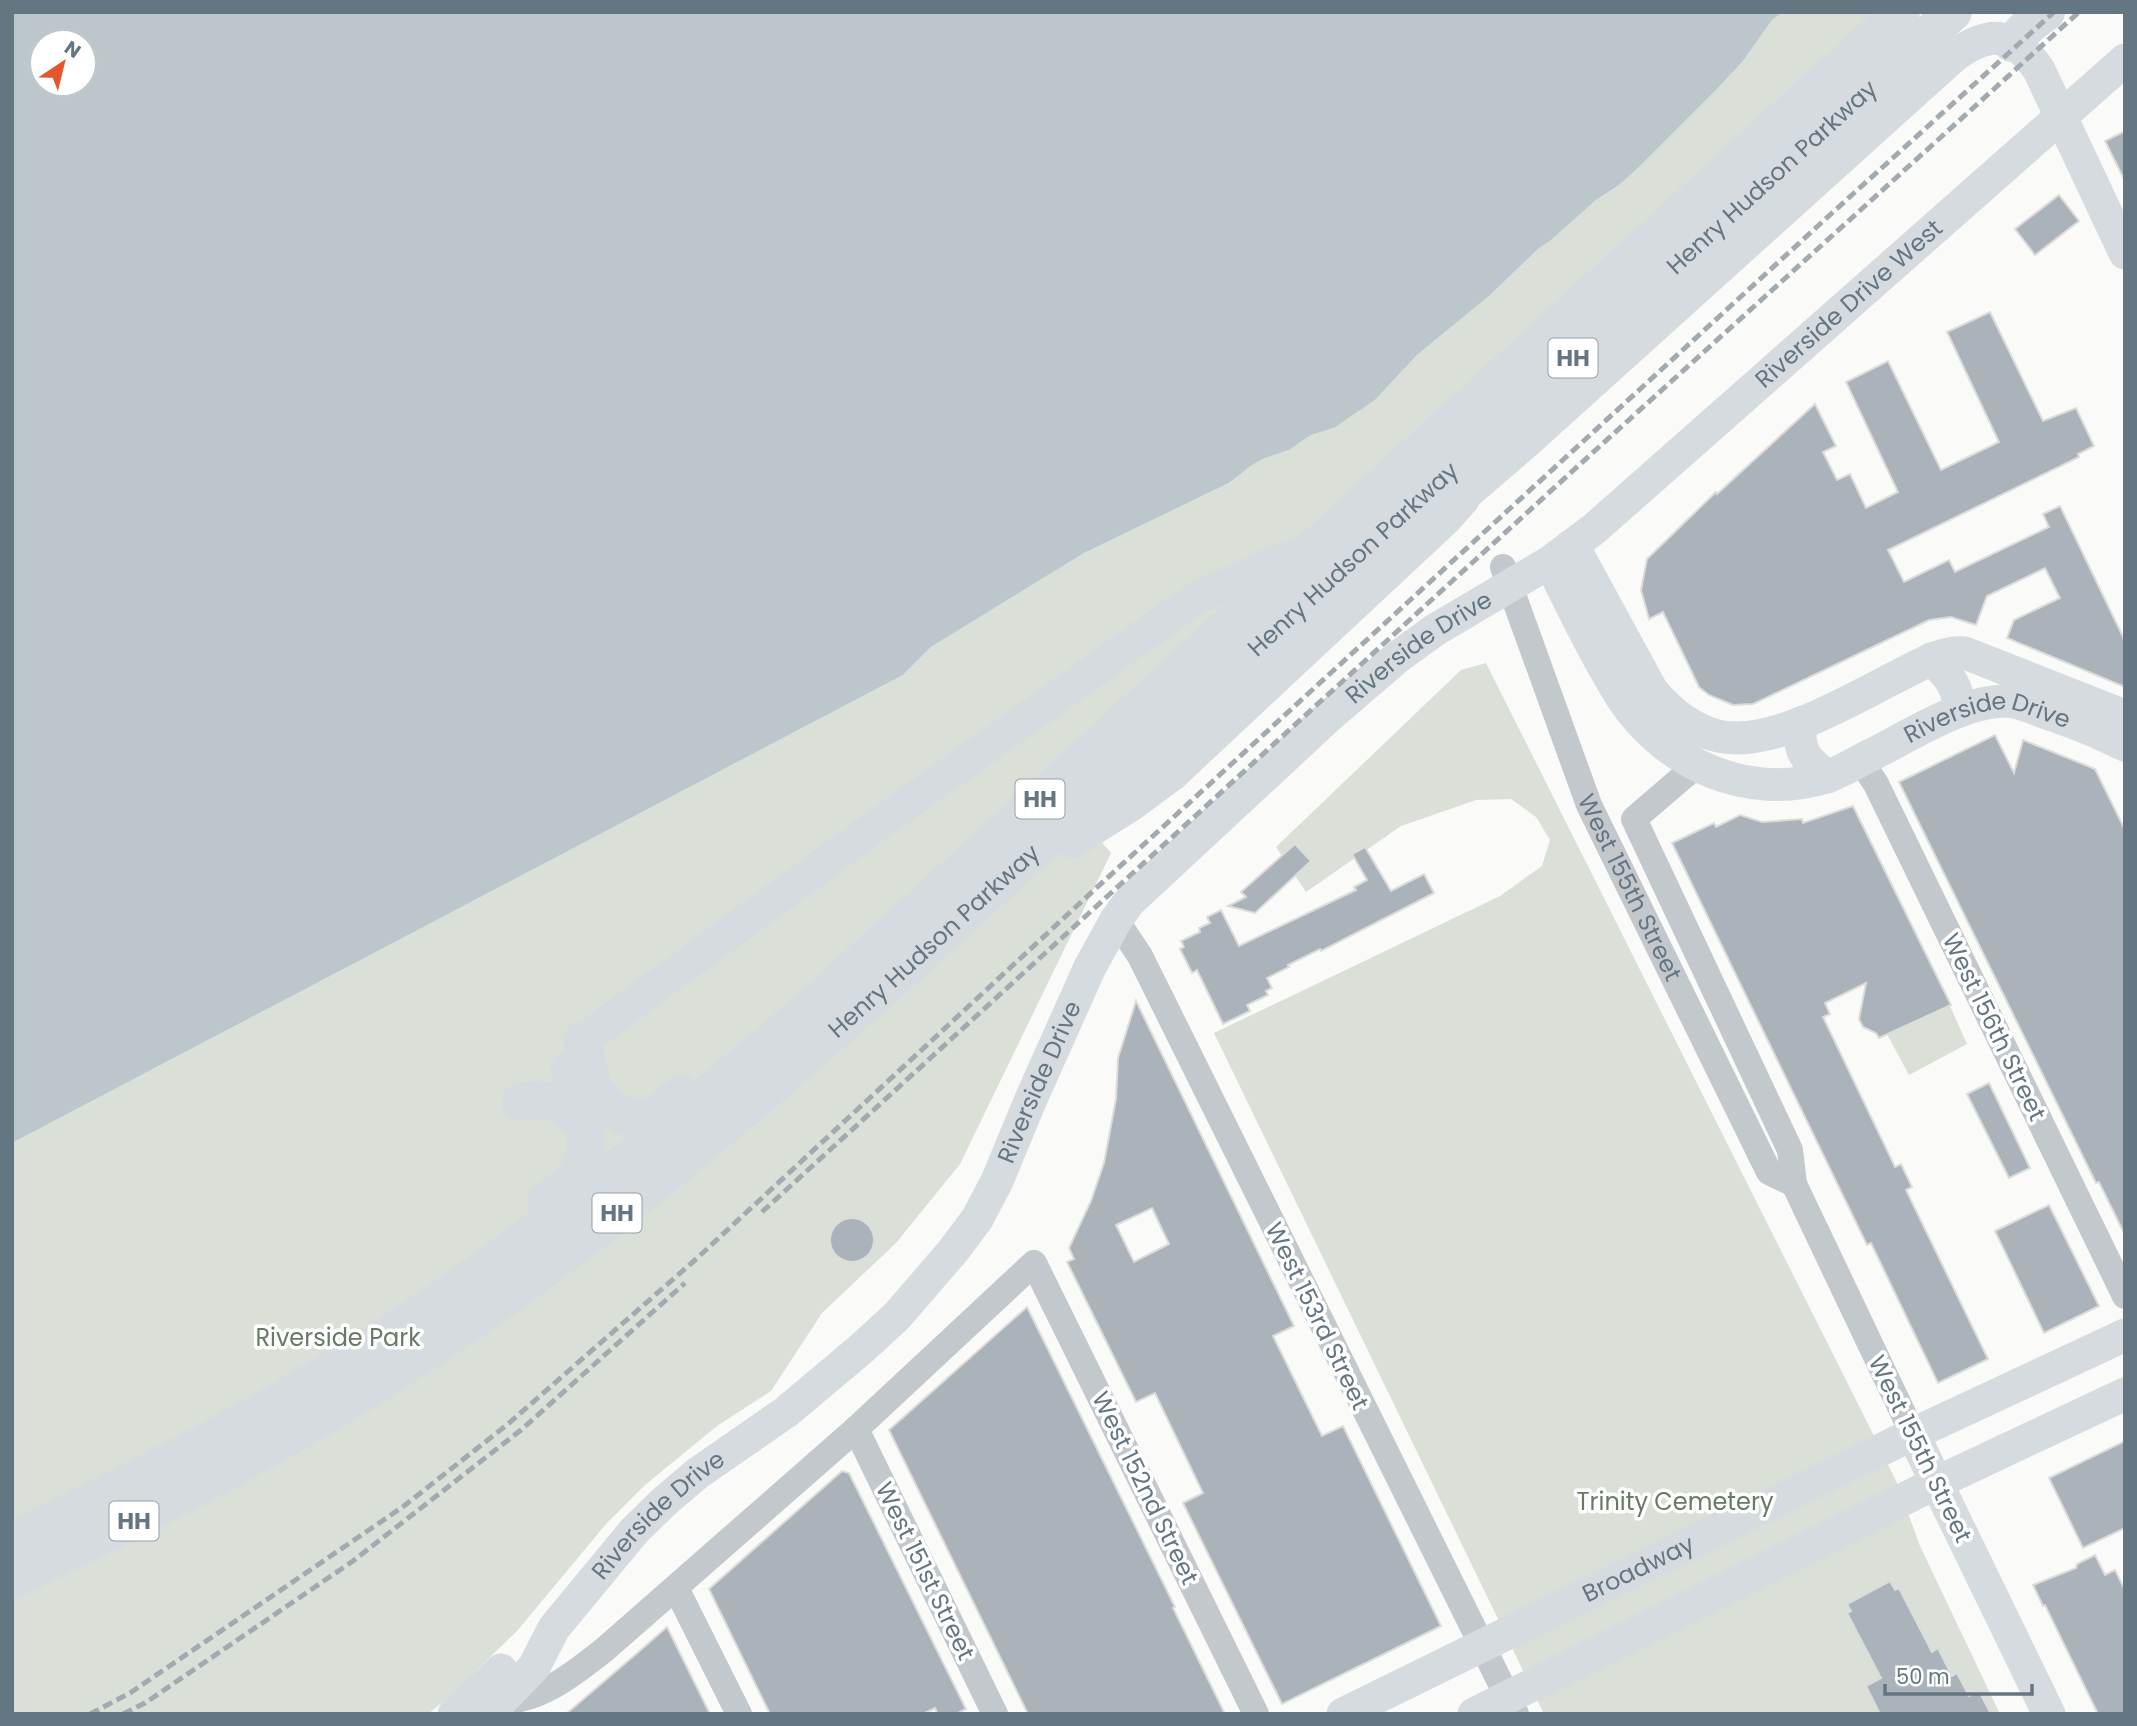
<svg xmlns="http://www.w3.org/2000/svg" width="2137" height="1726" font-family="Poppins,sans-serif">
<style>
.green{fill:#dadfd7}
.water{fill:#bbc7cb;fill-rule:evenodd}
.building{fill:#aab3b9;stroke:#dcdcda;stroke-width:2;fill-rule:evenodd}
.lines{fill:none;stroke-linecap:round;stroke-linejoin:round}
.minor{stroke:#c3c8cc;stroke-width:26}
.major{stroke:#d6dbdf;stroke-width:33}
.highway{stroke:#d6dbdf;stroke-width:38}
.rail{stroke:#a2aab0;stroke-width:5;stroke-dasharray:10 5;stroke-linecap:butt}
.labels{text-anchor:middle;stroke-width:7;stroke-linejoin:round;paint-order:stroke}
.shield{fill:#fff;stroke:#939fa8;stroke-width:2}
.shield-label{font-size:23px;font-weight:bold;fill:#657683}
.street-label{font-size:24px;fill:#657683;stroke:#fff}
.park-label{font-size:24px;fill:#687a64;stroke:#fff}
</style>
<rect width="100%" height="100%" fill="#fafaf8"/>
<g class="green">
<polygon points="1783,12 1881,12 1041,772 1111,853 960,1164 896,1243 822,1313 771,1391 717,1426 645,1485 606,1524 517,1631 449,1697 428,1714 12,1714 12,1143 903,675 931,647 1084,553 1229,483 1252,465 1265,458 1289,450 1311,435 1334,428 1375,400 1417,355 1489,296 1539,248 1550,241 1596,200 1619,185 1637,169 1717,89 1743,61 1772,20"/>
<polygon points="1486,663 1867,1422 1897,1483 1920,1546 2000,1714 1544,1714 1214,1033 1500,896 1542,866 1550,840 1536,817 1511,799 1476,800 1401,826 1306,892 1276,847 1461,670"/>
<polygon points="1950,1006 1967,1044 1909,1075 1887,1034"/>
</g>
<path class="water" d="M12,12H1783L1772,20L1743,61L1717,89L1637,169L1619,185L1596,200L1550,241L1539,248L1489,296L1417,355L1375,400L1334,428L1311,435L1289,450L1265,458L1252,465L1229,483L1084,553L931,647L903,675L12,1143ZM42,42H84V84H42Z"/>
<g class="building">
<polygon points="2125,131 2125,181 2105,141"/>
<polygon points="2059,195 2079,221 2035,255 2015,229"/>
<polygon points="1990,312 2043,421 2076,408 2094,446 2078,454 2079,457 1888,550 1904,582 1949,560 1955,572 2049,527 2043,514 2060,506 2125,641 2125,687 2007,638 2014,620 2060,598 2045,568 1987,596 1976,625 1951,617 1929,620 1753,704 1733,705 1709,695 1699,687 1663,612 1649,619 1641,590 1647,559 1716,492 1717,494 1815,404 1836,446 1823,452 1837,480 1850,474 1866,508 1898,492 1846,382 1888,361 1941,470 1999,442 1947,332"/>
<polygon points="1995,735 2014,773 2023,740 2095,769 2125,830 2125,1235 2099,1182 2096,1183 1899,782"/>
<polygon points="1853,806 1951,1005 1879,1038 1876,1033 1863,1027 1859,1019 1866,983 1825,1003 1830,1014 1823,1017 1895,1167 1901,1164 1912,1187 1906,1190 1988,1359 1938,1383 1871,1243 1867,1245 1672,843 1714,823 1716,827 1740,815 1762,822 1802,819 1803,823"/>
<polygon points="1295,844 1311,861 1255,913 1228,906 1246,897 1241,892"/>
<polygon points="1365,847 1391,891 1424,874 1434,893 1321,951 1320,949 1288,965 1289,967 1267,978 1272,988 1266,991 1268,995 1247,1005 1250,1011 1223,1024 1197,970 1192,973 1180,949 1184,947 1181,941 1200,932 1199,928 1210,923 1207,917 1221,910 1239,946 1356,890 1354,887 1367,880 1352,854"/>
<path d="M1136,1001L1294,1326L1273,1336L1322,1436L1343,1426L1441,1626L1282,1704L1183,1503L1203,1493L1155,1393L1136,1402L1067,1262L1074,1259L1069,1248L1091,1201L1104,1163L1116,1099L1118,1058ZM1152,1208L1169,1244L1134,1262L1116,1225Z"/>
<polygon points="1989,1083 2030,1168 2009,1178 1967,1094"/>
<polygon points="2049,1205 2099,1306 2044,1333 1995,1231"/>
<circle cx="852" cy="1240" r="22"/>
<polygon points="1027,1307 1175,1607 1173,1608 1225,1714 1028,1714 889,1430"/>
<polygon points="2125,1441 2125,1528 2083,1548 2049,1478"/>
<polygon points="842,1471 849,1473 966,1709 956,1714 938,1714 935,1708 923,1714 770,1714 709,1589"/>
<polygon points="2095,1555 2105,1575 2115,1570 2125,1590 2125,1714 2098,1714 2045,1605 2043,1606 2033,1585 2076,1568 2077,1564"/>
<polygon points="1890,1581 1895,1590 1899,1588 1932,1652 1938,1648 1952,1676 1957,1673 1969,1696 1979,1691 1991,1714 1880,1714 1866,1686 1881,1678 1847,1613 1851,1611 1847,1604"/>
<polygon points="667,1627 710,1714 566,1714 635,1655"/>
</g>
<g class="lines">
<g class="minor">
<path id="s1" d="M1503,567L1589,805L1769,1172L1794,1184"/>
<polyline points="1860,760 1876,784 2125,1296"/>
<polyline points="1697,765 1634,819 1790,1150 1794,1184 1913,1434"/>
<polyline points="1116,920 1140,956 1516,1714"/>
<polyline points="856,1429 995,1714"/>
<polyline points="676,1588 739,1714"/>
<path d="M492,1702C537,1704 571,1676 604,1650L856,1429L1034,1263L1256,1714"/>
</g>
<g class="major">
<path d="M1437,507L1461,498L1525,443L1954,56C1990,30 2012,31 2039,70L2125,253"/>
<path d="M1573,546L1652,691C1669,711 1692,730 1718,736C1771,749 1853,698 1900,675C1920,665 1942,651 1965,653L2125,716"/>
<path id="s2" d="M1550,562C1573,608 1595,655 1622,698C1666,765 1749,801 1826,777C1842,772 1858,761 1873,754C1911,735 1963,701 2006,701C2018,701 2030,707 2041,711C2061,718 2082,725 2101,734C2109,737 2116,742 2125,745"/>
<path d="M1931,659C1949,675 1959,687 1959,711"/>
<path d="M1801,723C1797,752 1806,760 1828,777"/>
<polyline points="583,1040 891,815 1195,599 1270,564 1310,550"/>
<polyline points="1913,1434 2049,1714"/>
<polyline points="454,1714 501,1670"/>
<path id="s3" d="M488,1714L534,1667L554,1628L635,1530L666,1500L698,1473L786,1412L861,1349L897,1316L953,1251L977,1219L997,1181L1031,1099L1090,967L1116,920L1129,902L1328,717L1399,656L1435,630L1550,562L1594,529L2125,60"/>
<path id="s4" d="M1343,1714L1913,1434L2125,1335"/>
<polyline points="1474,1714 1936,1483 2125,1394"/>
</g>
<g class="highway">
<polyline points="2012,43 2030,24 2046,12"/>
<polyline points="1072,839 1128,804 1170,773 1445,516 1461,498"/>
<path d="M583,1040C587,1068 589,1095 615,1111C624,1117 635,1121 646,1118C660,1114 671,1102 682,1094"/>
<path d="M520,1102C550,1097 562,1102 584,1123"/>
<path d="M546,1201C554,1195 565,1189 572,1181C601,1148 576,1106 570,1069"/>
<path d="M12,1541C130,1484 246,1424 357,1355C520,1253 668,1129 814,1005L1901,12"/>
<path id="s5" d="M12,1580C161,1509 306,1433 443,1341C601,1234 747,1109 890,982L1953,12"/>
</g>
<g class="rail">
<polyline points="762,1212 1589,456 2079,12"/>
<polyline points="90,1714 130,1693 404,1506 508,1424 695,1260 1080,903 1832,213 2054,12"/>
<polyline points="123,1714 145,1703 353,1561 521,1430 685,1283"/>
</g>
</g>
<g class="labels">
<g class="shield">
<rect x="1548.5" y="338.5" width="49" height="39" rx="5"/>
<rect x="1015.5" y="779.5" width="49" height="39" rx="5"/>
<rect x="592.5" y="1193.5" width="49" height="39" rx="5"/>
<rect x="109.5" y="1501.5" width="49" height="39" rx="5"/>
</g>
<g class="shield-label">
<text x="1573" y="366">HH</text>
<text x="1040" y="807">HH</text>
<text x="617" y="1221">HH</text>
<text x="134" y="1529">HH</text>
</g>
<g class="street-label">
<text dy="8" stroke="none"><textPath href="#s5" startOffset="2261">Henry Hudson Parkway</textPath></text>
<text dy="8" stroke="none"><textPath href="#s3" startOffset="1992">Riverside Drive West</textPath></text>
<text dy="8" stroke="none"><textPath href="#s5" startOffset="1694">Henry Hudson Parkway</textPath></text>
<text dy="8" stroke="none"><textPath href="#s3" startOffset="1440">Riverside Drive</textPath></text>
<text dy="8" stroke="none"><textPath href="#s2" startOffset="565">Riverside Drive</textPath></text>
<text dy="8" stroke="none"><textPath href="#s1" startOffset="345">West 155th Street</textPath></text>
<text dy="8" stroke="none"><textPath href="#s5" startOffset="1127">Henry Hudson Parkway</textPath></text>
<text transform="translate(1994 1027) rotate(64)" y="8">West 156th Street</text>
<text dy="8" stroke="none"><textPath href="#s3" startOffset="852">Riverside Drive</textPath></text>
<text transform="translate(1317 1316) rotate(64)" y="8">West 153rd Street</text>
<text transform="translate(1920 1449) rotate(64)" y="8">West 155th Street</text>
<text transform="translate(1145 1488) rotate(64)" y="8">West 152nd Street</text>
<text dy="8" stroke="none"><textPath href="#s3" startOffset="264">Riverside Drive</textPath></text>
<text dy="8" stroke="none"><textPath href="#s4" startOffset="329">Broadway</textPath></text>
<text transform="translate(925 1571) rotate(64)" y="8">West 151st Street</text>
</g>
<g class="park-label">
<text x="338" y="1346">Riverside Park</text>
<text x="1675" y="1510">Trinity Cemetery</text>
</g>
</g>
<rect width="2137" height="1726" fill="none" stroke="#657683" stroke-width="28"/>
<g transform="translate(63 63) rotate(35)"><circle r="33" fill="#ffffff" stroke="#c1c8cd" stroke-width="2"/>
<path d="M0-5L12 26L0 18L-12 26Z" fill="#e4572e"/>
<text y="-10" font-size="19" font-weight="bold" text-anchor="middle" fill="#657683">N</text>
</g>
<path d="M1885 1684v10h147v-10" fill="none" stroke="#657683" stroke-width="3.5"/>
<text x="1896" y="1684" font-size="21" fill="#657683" stroke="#ffffff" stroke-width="5" paint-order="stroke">50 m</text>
</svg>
